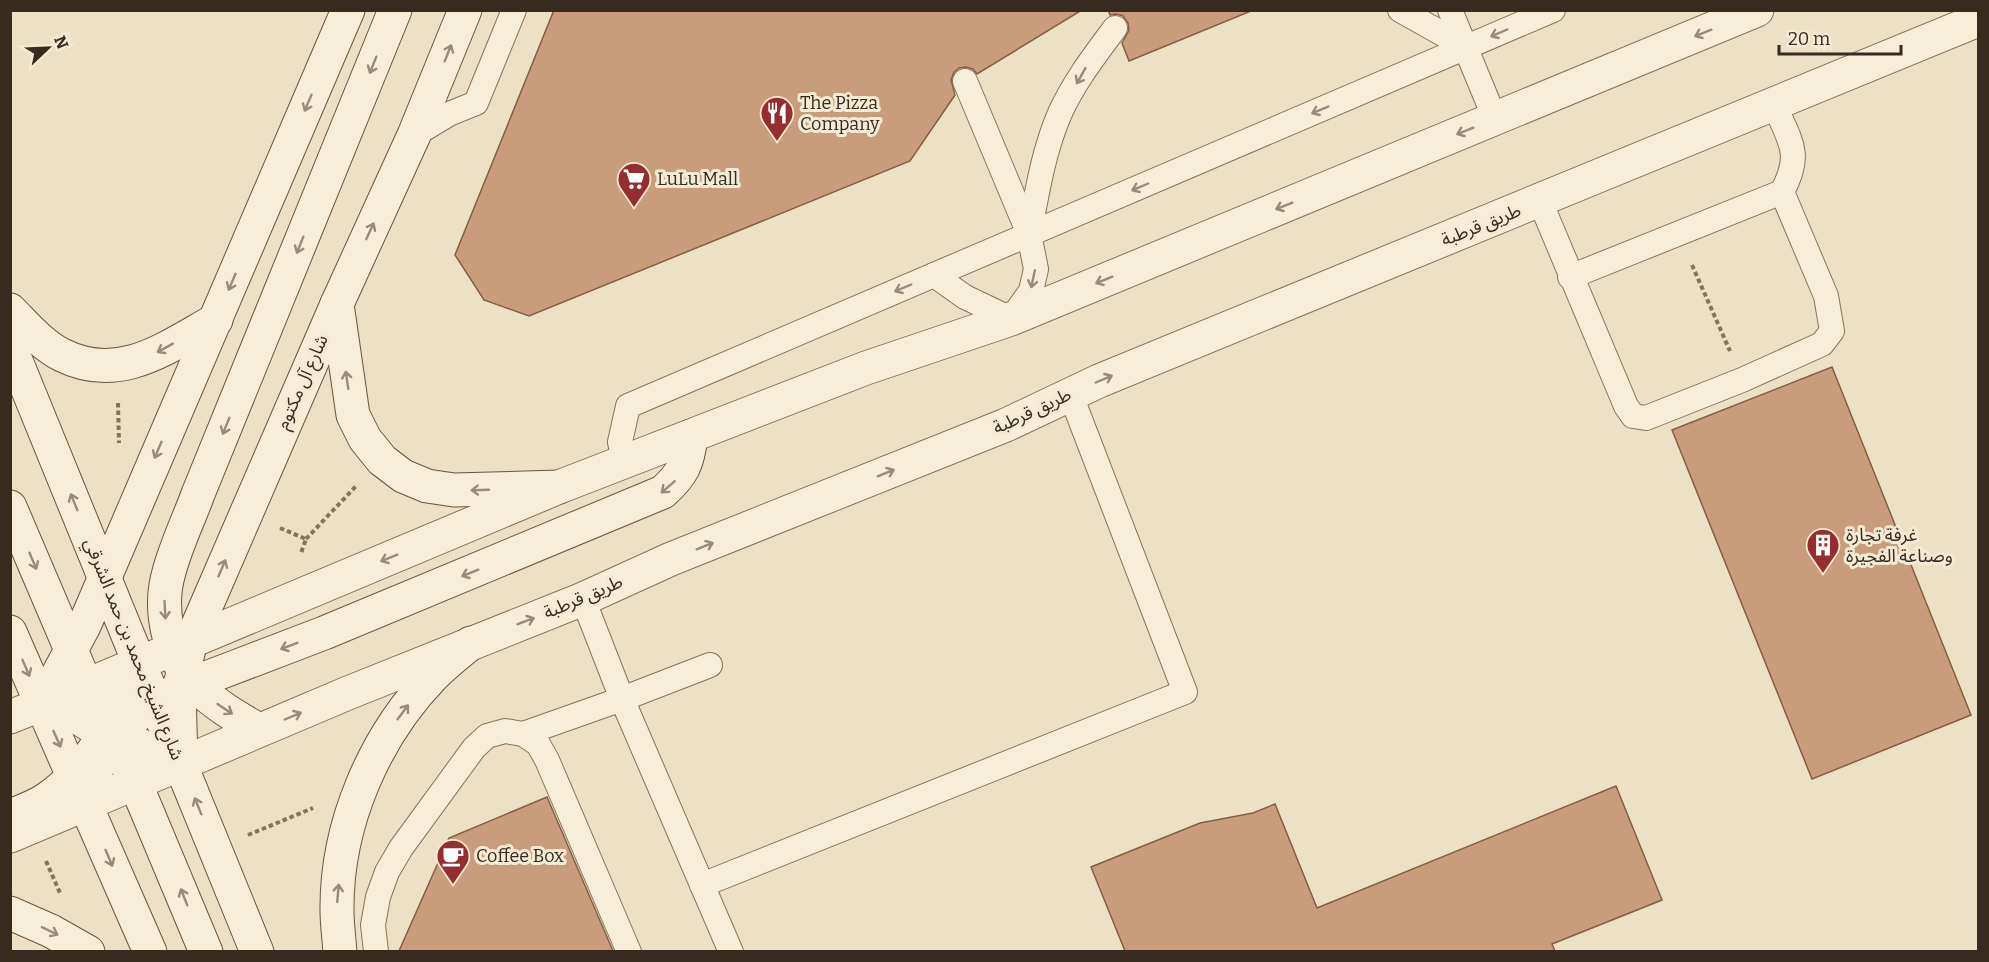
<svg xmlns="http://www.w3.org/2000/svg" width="1989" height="962" font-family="Bitter,'Noto Sans Arabic',serif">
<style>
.building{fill:#c99d7c;stroke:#855e42;stroke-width:1.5}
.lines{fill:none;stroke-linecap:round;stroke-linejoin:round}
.service-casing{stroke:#86735b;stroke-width:26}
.minor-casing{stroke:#86735b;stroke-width:35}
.tertiary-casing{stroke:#86735b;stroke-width:35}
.secondary-casing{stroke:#68543f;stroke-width:35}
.path{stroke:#86735b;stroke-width:4;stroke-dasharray:4.5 3;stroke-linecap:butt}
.service{stroke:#f7eed7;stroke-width:24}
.minor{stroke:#f7eed7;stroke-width:33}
.tertiary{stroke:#f7eed7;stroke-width:33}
.secondary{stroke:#f7eed7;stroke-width:33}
.oneway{stroke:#978c7b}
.labels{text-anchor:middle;stroke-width:6;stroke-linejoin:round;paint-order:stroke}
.poi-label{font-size:18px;fill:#372b1f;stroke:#f4ebd4;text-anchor:start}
.street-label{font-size:18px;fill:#372b1f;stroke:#f4ebd4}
</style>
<rect width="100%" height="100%" fill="#ece1c4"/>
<g class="building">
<polygon points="554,10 1082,10 977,74 973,69 966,67 959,68 954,72 951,80 955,95 910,161 529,316 484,300 455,255"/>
<polygon points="1108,10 1251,10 1251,11 1129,61 1122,43 1129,30 1128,23 1123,16 1116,14 1110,15"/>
<polygon points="1832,367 1971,715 1812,779 1672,430"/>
<polygon points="1616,786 1662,900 1552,944 1555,951 1125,951 1091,867 1200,823 1253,813 1275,804 1317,908"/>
<polygon points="547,797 613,951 399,951 449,838"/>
</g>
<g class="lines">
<defs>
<g id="service">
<polyline points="1400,10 1466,47"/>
<polyline points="1450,10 1495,119"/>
<polyline points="414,135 449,114 476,103 514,10"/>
<polyline points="1540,201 1626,406 1633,416 1646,418 1742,380 1822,344 1832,331 1826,296 1782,192"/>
<path d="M1029,234C1037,194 1043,152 1060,113C1074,82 1095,55 1115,28"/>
<polyline points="934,275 965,297 1011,319 1031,291 1036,269 1029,234 965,81"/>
<path d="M1570,277L1782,192C1803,153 1790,142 1774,104"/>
<polyline points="624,462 620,442 628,406 1553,10"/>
<polyline points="583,599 622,699 731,952"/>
<polyline points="523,734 622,699 710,665"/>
<polyline points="702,885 1185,692 1070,393"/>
<polyline points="376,952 373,925 378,897 387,872 401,848 474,748 487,736 505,731 523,734 538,744 547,760 629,952"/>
</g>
<g id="minor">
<polyline points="10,717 42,704"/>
<polyline points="10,836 86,804"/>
</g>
<g id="tertiary">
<polyline points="42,704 559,487 866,368 1011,319 1757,10"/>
<polyline points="86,804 348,693 583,599 671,559 1006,425 1099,381 1978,20"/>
</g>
<g id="secondary">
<polyline points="337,304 353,415 365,439 382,460 403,476 427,486 454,490 559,487"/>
<path d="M10,310C26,326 42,345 62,355C120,384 167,347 216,320"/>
<polyline points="10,346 257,952"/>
<path d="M10,507L86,685C105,727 139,749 181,764"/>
<polyline points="10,632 150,952"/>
<polyline points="42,704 84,626 348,10"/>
<path d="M42,704C82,715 107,732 129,768L206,952"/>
<path d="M259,730C236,717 214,704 195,685C168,656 158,609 169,572C176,545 189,519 198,494L395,10"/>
<polyline points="181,764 179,689 191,641 337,304 414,135 465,10"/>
<path d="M86,804L92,782L100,761L111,743L130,721L155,701L193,683L324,633L663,492C683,474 688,463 691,436"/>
<path d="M10,816C23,811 37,806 48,798C93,767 118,711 139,662"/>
<polyline points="10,913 51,931 88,952"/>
<path d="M340,952C339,938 337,924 337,911C336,825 374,737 433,676C445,664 459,653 471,643"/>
</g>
</defs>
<use href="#service" class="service-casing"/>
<use href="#minor" class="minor-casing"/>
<use href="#tertiary" class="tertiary-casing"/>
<use href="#secondary" class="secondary-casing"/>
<g class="path">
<polyline points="1692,265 1730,351"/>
<polyline points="118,403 119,443"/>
<polyline points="280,528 306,539 301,553"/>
<polyline points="306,539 357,485"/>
<polyline points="248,835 313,808"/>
<polyline points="46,861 60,893"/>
</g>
<use href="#service" class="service"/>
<use href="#minor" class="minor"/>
<use href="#tertiary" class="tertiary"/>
<use href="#secondary" class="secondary"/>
</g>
<defs><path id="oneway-shaft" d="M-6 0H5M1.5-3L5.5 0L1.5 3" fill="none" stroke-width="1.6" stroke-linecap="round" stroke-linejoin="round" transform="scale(1.5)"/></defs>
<g class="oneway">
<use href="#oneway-shaft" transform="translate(1499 33) rotate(157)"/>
<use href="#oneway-shaft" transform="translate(1703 33) rotate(158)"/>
<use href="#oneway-shaft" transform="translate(448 53) rotate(-68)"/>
<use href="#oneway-shaft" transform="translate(373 65) rotate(112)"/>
<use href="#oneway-shaft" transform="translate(1081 76) rotate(119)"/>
<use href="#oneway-shaft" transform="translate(308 103) rotate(113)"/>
<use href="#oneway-shaft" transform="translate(1320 110) rotate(157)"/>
<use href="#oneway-shaft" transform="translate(1465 131) rotate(158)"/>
<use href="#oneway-shaft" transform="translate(1140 187) rotate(157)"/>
<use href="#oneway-shaft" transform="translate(1284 206) rotate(158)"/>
<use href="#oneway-shaft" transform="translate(370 231) rotate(-65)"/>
<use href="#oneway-shaft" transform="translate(300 245) rotate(112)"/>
<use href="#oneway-shaft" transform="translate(1033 279) rotate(102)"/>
<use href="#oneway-shaft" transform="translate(1104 280) rotate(158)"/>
<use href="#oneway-shaft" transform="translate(232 282) rotate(113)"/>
<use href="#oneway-shaft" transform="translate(903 288) rotate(157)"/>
<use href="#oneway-shaft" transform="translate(165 348) rotate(151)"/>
<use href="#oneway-shaft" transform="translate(1104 379) rotate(-23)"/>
<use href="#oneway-shaft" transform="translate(347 380) rotate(-98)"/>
<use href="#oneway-shaft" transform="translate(226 426) rotate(112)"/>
<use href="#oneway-shaft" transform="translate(158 450) rotate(113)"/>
<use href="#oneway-shaft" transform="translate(886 473) rotate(-22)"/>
<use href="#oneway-shaft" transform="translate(668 487) rotate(139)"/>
<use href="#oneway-shaft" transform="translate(480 490) rotate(178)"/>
<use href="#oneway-shaft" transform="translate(74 502) rotate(-112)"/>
<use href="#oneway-shaft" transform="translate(705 546) rotate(-22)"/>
<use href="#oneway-shaft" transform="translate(389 558) rotate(158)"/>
<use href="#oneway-shaft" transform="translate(33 561) rotate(67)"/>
<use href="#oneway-shaft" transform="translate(222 568) rotate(-67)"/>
<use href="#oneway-shaft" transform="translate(470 573) rotate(158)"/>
<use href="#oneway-shaft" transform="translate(165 610) rotate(87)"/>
<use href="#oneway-shaft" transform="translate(526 621) rotate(-21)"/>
<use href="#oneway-shaft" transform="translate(289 646) rotate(159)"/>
<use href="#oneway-shaft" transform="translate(26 668) rotate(67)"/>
<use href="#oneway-shaft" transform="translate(225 709) rotate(34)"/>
<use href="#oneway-shaft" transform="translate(403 712) rotate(-53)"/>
<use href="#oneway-shaft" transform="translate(293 716) rotate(-23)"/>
<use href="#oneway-shaft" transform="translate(57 739) rotate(66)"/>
<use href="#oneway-shaft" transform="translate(198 806) rotate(-112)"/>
<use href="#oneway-shaft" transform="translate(109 858) rotate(67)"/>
<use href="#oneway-shaft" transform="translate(338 893) rotate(-85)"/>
<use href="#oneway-shaft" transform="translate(184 897) rotate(-112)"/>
<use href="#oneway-shaft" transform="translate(50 931) rotate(26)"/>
</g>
<defs>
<symbol id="restaurant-pin" viewBox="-11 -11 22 30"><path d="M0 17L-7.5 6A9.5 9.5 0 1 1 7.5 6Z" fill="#932f2e" stroke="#f4ebd4"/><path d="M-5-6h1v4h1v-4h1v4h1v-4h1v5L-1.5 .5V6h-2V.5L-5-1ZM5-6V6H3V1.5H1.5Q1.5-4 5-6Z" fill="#fff"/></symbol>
<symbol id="supermarket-pin" viewBox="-11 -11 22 30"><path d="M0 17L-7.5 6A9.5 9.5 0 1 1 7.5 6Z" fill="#932f2e" stroke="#f4ebd4"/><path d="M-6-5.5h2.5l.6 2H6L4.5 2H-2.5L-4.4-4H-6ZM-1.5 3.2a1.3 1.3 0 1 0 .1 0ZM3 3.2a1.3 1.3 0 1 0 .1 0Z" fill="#fff"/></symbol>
<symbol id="building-pin" viewBox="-11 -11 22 30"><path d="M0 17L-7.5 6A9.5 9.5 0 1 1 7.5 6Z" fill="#932f2e" stroke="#f4ebd4"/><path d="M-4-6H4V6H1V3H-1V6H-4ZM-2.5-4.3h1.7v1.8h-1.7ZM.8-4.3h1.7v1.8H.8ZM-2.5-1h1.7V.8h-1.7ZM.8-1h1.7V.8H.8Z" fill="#fff"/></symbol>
<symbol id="cafe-pin" viewBox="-11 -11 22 30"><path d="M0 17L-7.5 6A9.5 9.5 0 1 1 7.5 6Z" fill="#932f2e" stroke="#f4ebd4"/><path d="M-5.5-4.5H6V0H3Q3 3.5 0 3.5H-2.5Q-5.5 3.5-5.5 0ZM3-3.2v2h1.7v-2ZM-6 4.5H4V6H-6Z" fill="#fff"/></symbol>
</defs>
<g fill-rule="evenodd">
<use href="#restaurant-pin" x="758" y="94" width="38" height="52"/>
<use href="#supermarket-pin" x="615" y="160" width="38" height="52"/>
<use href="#building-pin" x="1804" y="526" width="38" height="52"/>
<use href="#cafe-pin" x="434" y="837" width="38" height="52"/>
</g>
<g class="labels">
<g class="poi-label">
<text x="800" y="109">The Pizza<tspan x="800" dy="21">Company</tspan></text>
<text x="657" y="185">LuLu Mall</text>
<text x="1846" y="541">غرفة تجارة<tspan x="1846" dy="21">وصناعة الفجيرة</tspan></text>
<text x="476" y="862">Coffee Box</text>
</g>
<g class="street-label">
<text transform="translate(1481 225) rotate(-22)" y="6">طريق قرطبة</text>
<text transform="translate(302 382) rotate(-66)" y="6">شارع آل مكتوم</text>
<text transform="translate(1032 411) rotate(-25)" y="6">طريق قرطبة</text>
<text transform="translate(583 597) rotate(-23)" y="6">طريق قرطبة</text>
<text transform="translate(134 649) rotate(68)" y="6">شارع الشيخ محمد بن حمد الشرقي</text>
</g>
</g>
<rect width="1989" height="962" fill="none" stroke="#372b1f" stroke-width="24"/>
<g transform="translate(48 48) rotate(67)" stroke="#f4ebd4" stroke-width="4.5" paint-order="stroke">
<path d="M0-4.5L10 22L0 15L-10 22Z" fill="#372b1f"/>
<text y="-9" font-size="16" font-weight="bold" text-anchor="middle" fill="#372b1f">N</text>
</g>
<path d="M1779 45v9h122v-9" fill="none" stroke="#372b1f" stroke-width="3"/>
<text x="1788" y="45" font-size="18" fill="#372b1f" stroke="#f4ebd4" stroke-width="4.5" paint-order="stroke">20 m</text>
</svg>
